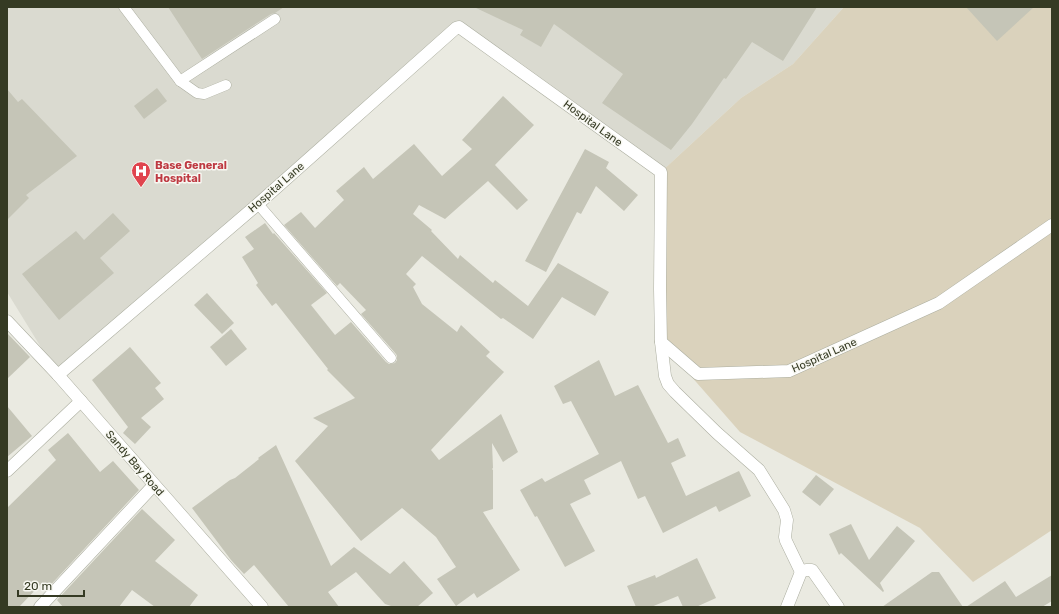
<svg xmlns="http://www.w3.org/2000/svg" width="1059" height="614" font-family="Rubik,sans-serif">
<style>
.built{fill:#dadad0}
.green{fill:#dad2bc}
.building{fill:#c5c5b7}
.lines{fill:none;stroke-linecap:round;stroke-linejoin:round}
.lane-casing{stroke:#acaea0;stroke-width:11}
.street-casing{stroke:#acaea0;stroke-width:13}
.lane{stroke:#fff;stroke-width:10}
.street{stroke:#fff;stroke-width:12}
.labels{text-anchor:middle;stroke-width:3;stroke-linejoin:round;paint-order:stroke}
.street-label{font-size:11px;fill:#353a23;stroke:#f7f7f1}
.health-label{font-size:11px;font-weight:bold;fill:#be3a42;stroke:#f7f7f1;text-anchor:start}
</style>
<rect width="100%" height="100%" fill="#eaeae1"/>
<polygon class="built" points="7,7 844,7 793,64 741,98 661,172 461,28 58,375 7,292"/>
<polygon class="green" points="844,7 1052,7 1052,530 973,582 920,528 740,432 661,342 661,172 741,98 793,64"/>
<g class="building">
<polygon points="168,7 284,7 275,13 271,14 202,59"/>
<polygon points="474,7 817,7 783,61 752,42 726,79 724,78 692,124 671,150 602,103 623,74 554,24 541,47 520,35 523,30"/>
<polygon points="966,7 1034,7 997,41"/>
<polygon points="157,88 167,101 144,119 134,106"/>
<polygon points="7,89 18,102 22,99 77,156 26,195 29,198 7,220"/>
<polygon points="503,96 534,125 495,165 528,200 517,210 488,181 445,219 419,205 413,214 432,230 431,231 458,259 460,255 493,283 495,280 528,306 558,263 609,292 595,316 562,297 533,339 503,318 501,319 422,256 406,274 416,284 413,287 422,304 457,332 461,325 490,352 486,356 504,372 431,450 439,460 501,414 518,452 503,462 492,443 493,468 492,469 493,470 493,509 483,512 520,570 477,598 474,593 456,606 437,579 456,567 436,537 402,508 361,541 295,461 328,426 313,418 355,398 327,370 328,369 276,303 272,306 256,285 258,283 242,257 254,249 245,237 265,223 273,234 274,233 327,293 311,305 335,335 351,322 386,362 389,364 395,363 397,360 397,356 396,354 361,314 366,310 340,283 337,286 284,225 301,212 315,228 344,200 336,191 364,167 373,179 414,144 442,176 472,149 462,140"/>
<polygon points="585,149 609,162 606,168 638,195 624,211 596,186 581,214 577,212 546,272 525,261"/>
<polygon points="113,213 130,231 100,258 114,273 59,320 22,274 76,231 84,240"/>
<polygon points="207,293 234,323 222,334 194,305"/>
<polygon points="231,329 247,349 226,366 210,347"/>
<polygon points="7,333 30,357 7,379"/>
<polygon points="130,347 161,383 155,388 164,399 141,418 151,427 135,444 123,433 128,427 92,380"/>
<polygon points="599,360 615,396 638,385 668,443 678,438 686,456 671,463 686,496 739,471 751,496 719,512 716,506 663,533 645,496 638,499 621,461 584,480 591,494 570,504 595,551 565,567 537,516 535,517 520,490 542,478 545,482 599,454 571,401 563,404 554,386"/>
<polygon points="7,406 32,436 7,457"/>
<polygon points="68,433 100,472 113,461 139,490 46,590 41,584 19,607 7,607 7,508 56,460 48,450"/>
<polygon points="276,445 331,566 354,547 390,574 404,561 433,593 417,607 394,607 385,604 356,572 328,592 339,607 289,607 254,565 244,574 231,560 192,508 230,480 235,478 259,459 258,458"/>
<polygon points="816,475 834,489 820,506 802,492"/>
<polygon points="142,509 175,540 155,561 198,595 189,607 155,607 132,590 119,607 63,607 57,600"/>
<polygon points="851,524 869,560 897,526 915,541 880,583 884,591 883,592 841,553 839,555 829,534"/>
<polygon points="697,558 716,598 696,607 683,607 678,596 651,607 636,607 627,586 655,575 656,578"/>
<polygon points="932,572 939,572 963,607 882,607"/>
<polygon points="1052,575 1052,601 1042,607 966,607 1005,581 1016,597"/>
</g>
<g class="lines">
<defs>
<g id="lane">
<polyline points="124,7 180,81 197,93 204,94 226,85"/>
<polyline points="180,81 275,19"/>
<polyline points="258,204 391,358"/>
</g>
<g id="street">
<polyline points="7,321 58,375 262,607"/>
<polyline points="661,342 665,376 668,384 675,392 717,433 759,470 784,510 787,520 785,537 786,541 801,572"/>
<polyline points="58,375 258,204 456,28 459,27 661,172 660,289 661,342 698,374 789,371 939,303 1052,225"/>
<polyline points="7,471 81,401"/>
<polyline points="40,607 154,485"/>
<polyline points="787,607 801,572 806,570 812,570 838,607"/>
</g>
</defs>
<use href="#lane" class="lane-casing"/>
<use href="#street" class="street-casing"/>
<use href="#lane" class="lane"/>
<use href="#street" class="street"/>
</g>
<defs>
<symbol id="hospital-pin" viewBox="-11 -11 22 30"><path d="M0 17L-7.5 6A9.5 9.5 0 1 1 7.5 6Z" fill="#e0444e" stroke="#f7f7f1"/><path d="M-5-5h3v3.5h4V-5h3V5h-3V1.5h-4V5h-3Z" fill="#fff"/></symbol>
</defs>
<g fill-rule="evenodd">
<use href="#hospital-pin" x="130" y="160" width="22" height="30"/>
</g>
<g class="labels">
<g class="street-label">
<text transform="translate(593 123) rotate(36)" y="4">Hospital Lane</text>
<text transform="translate(276 187) rotate(-41)" y="4">Hospital Lane</text>
<text transform="translate(824 355) rotate(-24)" y="4">Hospital Lane</text>
<text transform="translate(135 463) rotate(49)" y="4">Sandy Bay Road</text>
</g>
<g class="health-label">
<text x="155" y="169">Base General<tspan x="155" dy="13">Hospital</tspan></text>
</g>
</g>
<rect width="1059" height="614" fill="none" stroke="#353a23" stroke-width="16"/>
<path d="M18 590v6h66v-6" fill="none" stroke="#353a23" stroke-width="2"/>
<text x="24" y="590" font-size="12" fill="#353a23" stroke="#f7f7f1" stroke-width="3" paint-order="stroke">20 m</text>
</svg>
